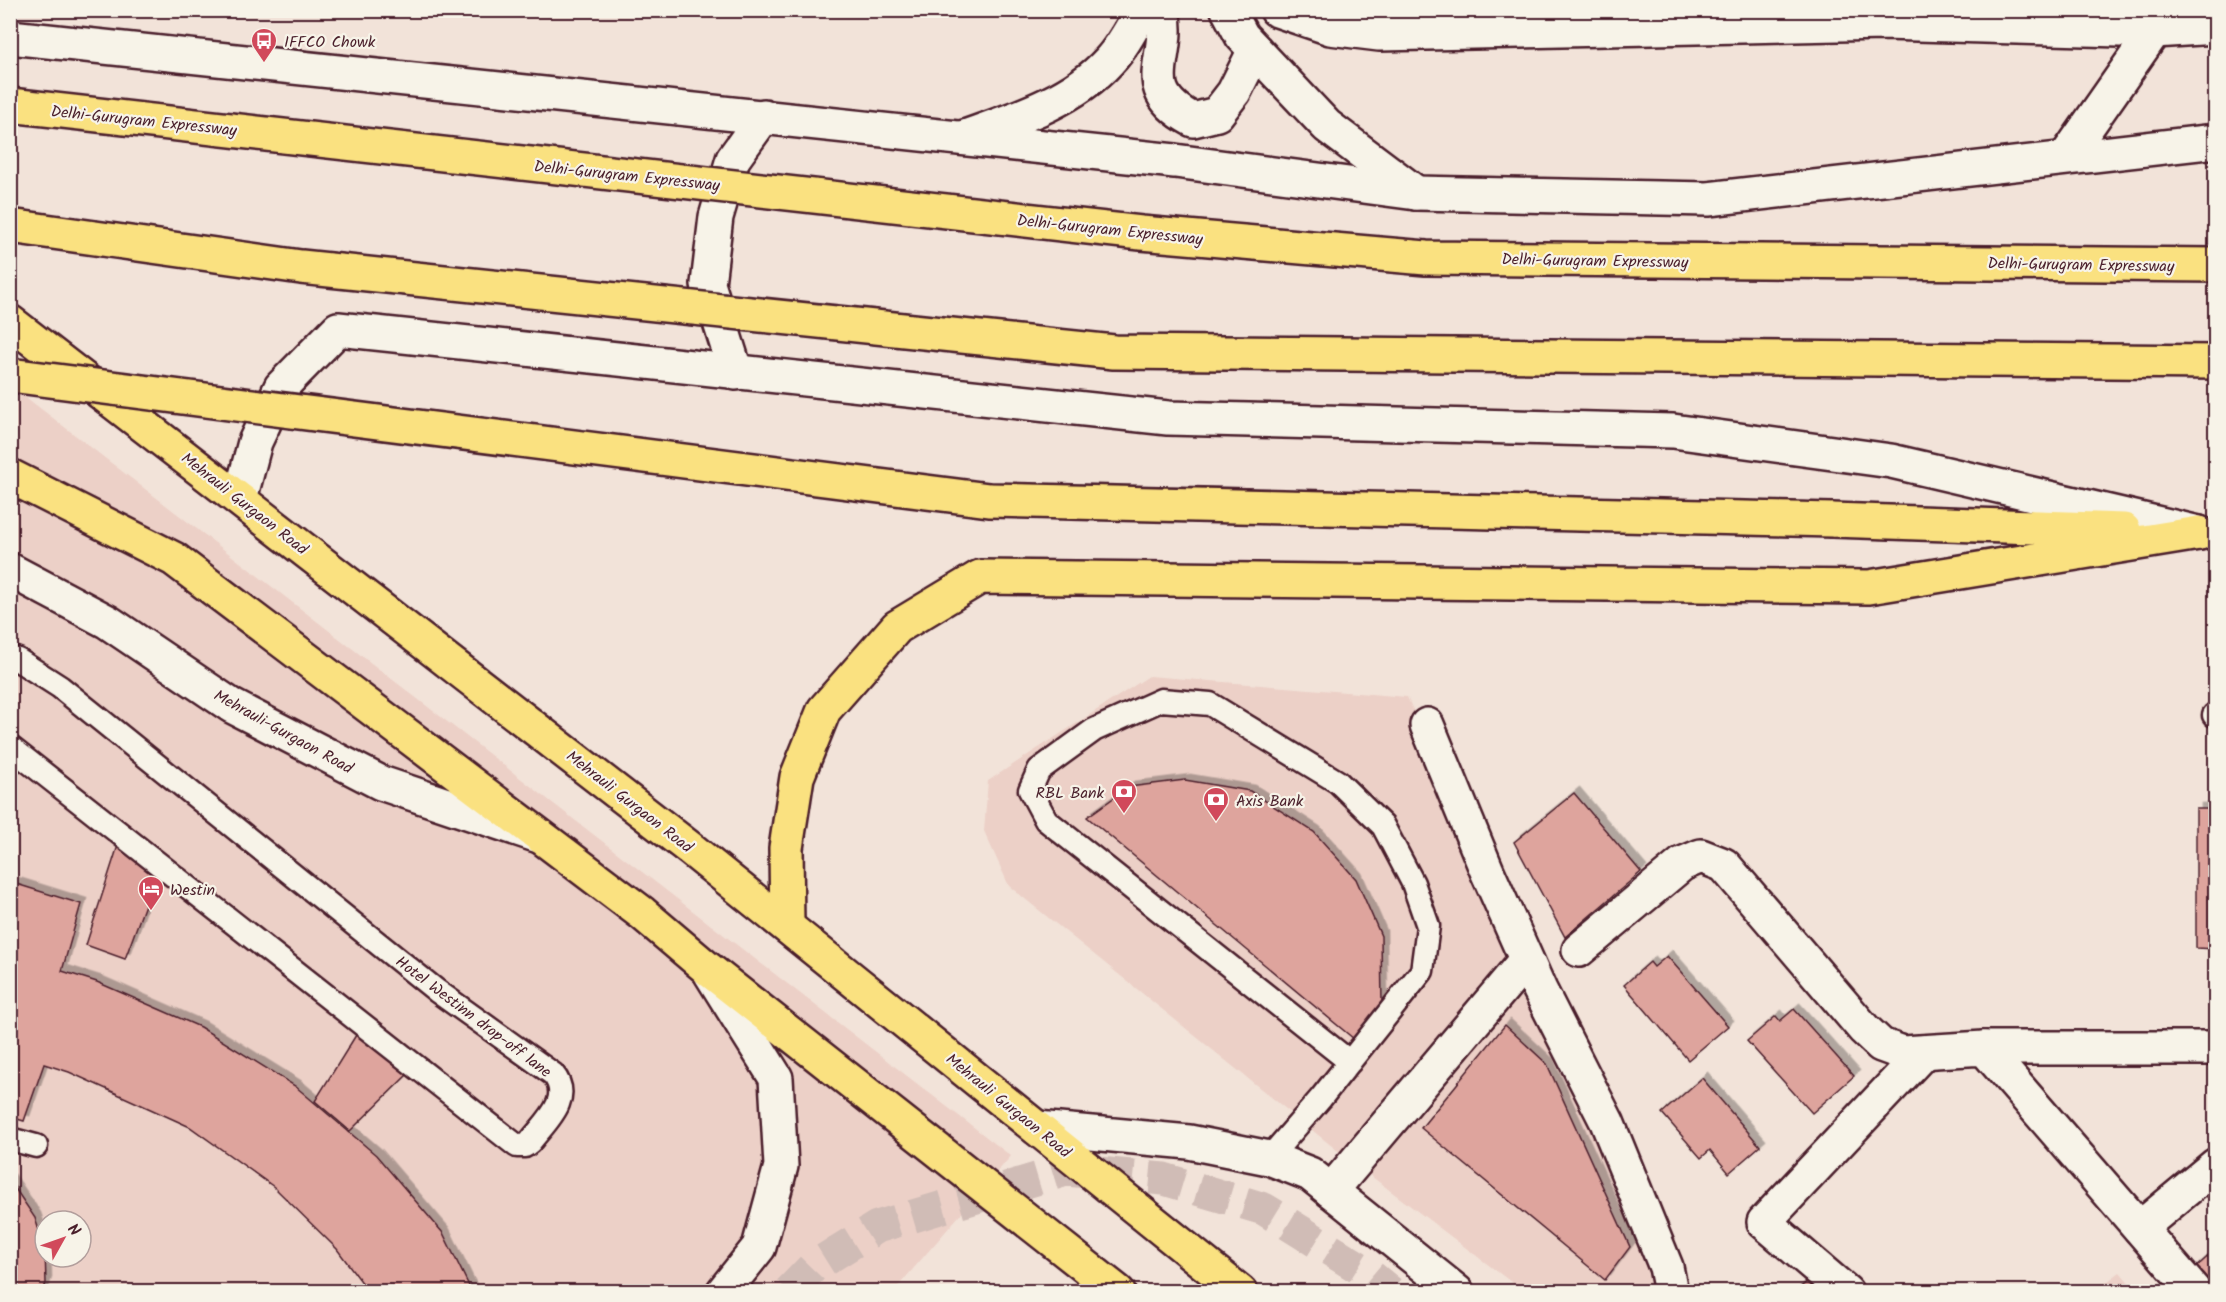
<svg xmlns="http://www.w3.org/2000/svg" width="2226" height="1302" font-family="Kalam,sans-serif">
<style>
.built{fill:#ecd0c7;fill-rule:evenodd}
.building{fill:#dea49d;stroke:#4a1f2b;stroke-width:1.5;filter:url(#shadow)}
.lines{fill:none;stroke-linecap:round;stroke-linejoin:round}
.secondary-tunnel{stroke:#d0bcb6;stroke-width:33;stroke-dasharray:33 16;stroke-linecap:butt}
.service-casing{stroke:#4a1f2b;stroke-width:27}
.minor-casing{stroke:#4a1f2b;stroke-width:38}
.tertiary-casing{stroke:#4a1f2b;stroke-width:38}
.secondary-casing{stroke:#4a1f2b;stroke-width:38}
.primary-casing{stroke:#4a1f2b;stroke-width:38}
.trunk-casing{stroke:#4a1f2b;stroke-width:38}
.service{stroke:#f7f3e8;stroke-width:22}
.minor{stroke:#f7f3e8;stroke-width:33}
.tertiary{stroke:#f7f3e8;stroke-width:33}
.secondary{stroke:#f7f3e8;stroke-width:33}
.primary{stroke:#fae180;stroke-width:33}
.trunk{stroke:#fae180;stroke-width:33}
.primary-bridge-casing{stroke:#4a1f2b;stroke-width:38;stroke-linecap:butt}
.motorway-bridge-casing{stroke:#4a1f2b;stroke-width:38;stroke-linecap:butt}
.primary-bridge{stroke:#fae180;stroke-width:33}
.motorway-bridge{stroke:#fae180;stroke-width:33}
.labels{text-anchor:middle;stroke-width:4.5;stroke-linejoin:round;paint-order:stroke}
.poi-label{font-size:16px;fill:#4a1f2b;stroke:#f7f3e8;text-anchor:start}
.street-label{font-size:16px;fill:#4a1f2b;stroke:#f7f3e8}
</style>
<defs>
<filter id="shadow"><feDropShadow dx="5.5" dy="-5.5" stdDeviation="0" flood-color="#0004"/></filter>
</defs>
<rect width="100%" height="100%" fill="#f2e3d9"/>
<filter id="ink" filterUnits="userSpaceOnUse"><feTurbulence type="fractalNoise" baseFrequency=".0167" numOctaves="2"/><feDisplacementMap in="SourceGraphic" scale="12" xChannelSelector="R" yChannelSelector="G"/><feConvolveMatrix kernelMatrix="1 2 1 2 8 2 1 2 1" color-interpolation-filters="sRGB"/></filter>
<g filter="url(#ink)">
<g class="built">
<path d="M10,385L1011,1156L894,1291H11ZM45,1221H81V1257H45Z"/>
<polygon points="1149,676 1407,697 1523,943 1675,1291 1523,1291 1343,1155 1009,886 984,831 988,781"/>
<polygon points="2120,1272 2136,1291 2095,1291"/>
</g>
<g class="building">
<polygon points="1185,780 1250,791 1314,832 1356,879 1381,936 1382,1005 1354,1039 1087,817 1129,787"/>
<polygon points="1574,793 1641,872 1565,937 1514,842"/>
<polygon points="2196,809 2216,809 2216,949 2196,948"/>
<polygon points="122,833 161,861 125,959 86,945"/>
<polygon points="10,882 81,904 62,971 97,982 200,1027 295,1086 376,1155 443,1233 472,1292 369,1292 337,1249 274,1187 190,1127 69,1072 44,1064 24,1121 10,1117"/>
<polygon points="1667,956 1728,1026 1688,1060 1624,985 1650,962 1654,967"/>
<polygon points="1794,1009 1854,1076 1812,1113 1747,1041 1776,1016 1780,1021"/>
<polygon points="1505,1025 1547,1064 1630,1247 1605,1280 1421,1128"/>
<polygon points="361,1027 412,1070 350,1131 315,1101"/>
<polygon points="1702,1078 1760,1146 1729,1173 1710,1150 1701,1158 1662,1113"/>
<polygon points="10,1181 35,1218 45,1249 46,1283 43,1292 10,1292"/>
<polygon points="2216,1249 2216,1292 2209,1292 2191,1272"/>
<polygon points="1817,1273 1833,1292 1795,1292"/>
</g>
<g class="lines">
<polyline class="secondary-tunnel" points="789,1292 813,1267 877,1227 1066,1170 1164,1179 1264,1209 1366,1272 1390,1292"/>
<defs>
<g id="service">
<path d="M10,657L18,660L60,687L437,991L553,1074C574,1099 545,1122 530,1142L525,1146H517L10,747"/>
<polyline points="2214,715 2216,715"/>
<polyline points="10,1139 36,1146"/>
<polyline points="1269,1158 1321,1098 1422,971 1428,926 1413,883 1383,826 1338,782 1210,704 1161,700 1094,730 1039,770 1030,790 1046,820 1350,1062"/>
</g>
<g id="minor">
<polyline points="10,570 108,622 232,706 381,783 536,835"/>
<polyline points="1427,725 1487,871 1540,990 1607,1122 1666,1267 1671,1292"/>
<polyline points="1579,950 1682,864 1701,856 1724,865 1864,1029 1881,1045 1903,1053 1984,1048 2195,1292"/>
<polyline points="1984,1048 2216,1048"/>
<polyline points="1331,1191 1526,960"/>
<polyline points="2140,1228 2216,1165"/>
<polyline points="1846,1292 1764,1222 1924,1052"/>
</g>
<g id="tertiary">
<path d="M1162,10C1173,60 1133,88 1193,120L1217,114L1234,92L1255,50"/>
<polyline points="1228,10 1242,36 1327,126 1416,193"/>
<path d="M962,138C1012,120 1072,102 1109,61C1123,46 1132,28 1142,10"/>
<polyline points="1037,1128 1189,1142 1269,1158 1310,1174 1457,1292"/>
</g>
<g id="secondary">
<polyline points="1277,10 1330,28 1379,34 1884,23 2154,31 2216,27"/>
<polyline points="10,37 1175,161 1416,193 1708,199 2216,141"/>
<polyline points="2066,157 2154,31"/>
<polyline points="736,373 708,284 716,217 733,159 764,116"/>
<polyline points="240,499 255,442 281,387 338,329 1168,418 1673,431 1891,461 2199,533"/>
<polyline points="711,974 776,1078 781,1166 759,1247 723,1292"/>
</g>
<g id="primary">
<polyline points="1832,520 2124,530"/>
<polyline points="787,926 786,848 797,777 824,710 897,627 980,577 1869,587 2199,533"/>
</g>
<g id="trunk">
<polyline points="10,322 692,850 1240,1292"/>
<polyline points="10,476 174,559 642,913 708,969 1118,1292"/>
</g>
</defs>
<use href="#service" class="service-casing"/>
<use href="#minor" class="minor-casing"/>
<use href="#tertiary" class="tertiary-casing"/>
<use href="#secondary" class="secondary-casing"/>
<use href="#primary" class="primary-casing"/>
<use href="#trunk" class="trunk-casing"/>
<use href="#service" class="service"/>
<use href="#minor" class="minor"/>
<use href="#tertiary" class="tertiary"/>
<use href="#secondary" class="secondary"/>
<use href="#primary" class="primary"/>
<use href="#trunk" class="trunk"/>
<defs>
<polyline id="primary-bridge" points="10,375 989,500 1832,520"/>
<g id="motorway-bridge">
<polyline points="10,105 1141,233 1426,258 2216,265"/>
<polyline points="10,226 301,267 1114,352 2216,362"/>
</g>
</defs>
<use href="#primary-bridge" class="primary-bridge-casing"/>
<use href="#motorway-bridge" class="motorway-bridge-casing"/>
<use href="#primary-bridge" class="primary-bridge"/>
<use href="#motorway-bridge" class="motorway-bridge"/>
</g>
</g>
<defs>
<symbol id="bus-pin" viewBox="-11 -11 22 30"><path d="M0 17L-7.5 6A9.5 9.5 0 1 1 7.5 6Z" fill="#d1495b" stroke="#f7f3e8"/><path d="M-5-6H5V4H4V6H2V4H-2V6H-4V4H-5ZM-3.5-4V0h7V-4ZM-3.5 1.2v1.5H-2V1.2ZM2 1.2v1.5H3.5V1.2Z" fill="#fff"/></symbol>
<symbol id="bank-pin" viewBox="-11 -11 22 30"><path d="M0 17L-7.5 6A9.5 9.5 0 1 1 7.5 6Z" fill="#d1495b" stroke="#f7f3e8"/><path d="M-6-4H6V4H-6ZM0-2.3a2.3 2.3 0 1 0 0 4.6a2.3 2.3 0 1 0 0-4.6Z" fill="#fff"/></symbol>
<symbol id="hotel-pin" viewBox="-11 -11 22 30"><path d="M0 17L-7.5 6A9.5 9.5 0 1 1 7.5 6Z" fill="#d1495b" stroke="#f7f3e8"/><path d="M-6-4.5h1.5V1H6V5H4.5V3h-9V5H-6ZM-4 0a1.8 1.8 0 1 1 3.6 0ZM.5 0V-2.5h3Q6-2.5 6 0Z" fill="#fff"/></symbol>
</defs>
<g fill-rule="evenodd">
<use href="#bus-pin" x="249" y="26" width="30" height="40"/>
<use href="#bank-pin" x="1109" y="777" width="30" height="40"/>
<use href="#bank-pin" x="1201" y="785" width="30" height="40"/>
<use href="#hotel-pin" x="136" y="874" width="30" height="40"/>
</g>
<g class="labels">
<g class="poi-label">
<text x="284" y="47">IFFCO Chowk</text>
<text x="1104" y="798" text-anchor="end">RBL Bank</text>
<text x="1236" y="806">Axis Bank</text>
<text x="170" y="895">Westin</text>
</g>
<g class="street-label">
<text transform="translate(144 120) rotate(6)" y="6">Delhi-Gurugram Expressway</text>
<text transform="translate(627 175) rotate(6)" y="6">Delhi-Gurugram Expressway</text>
<text transform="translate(1110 229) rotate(6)" y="6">Delhi-Gurugram Expressway</text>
<text transform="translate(1595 260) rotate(1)" y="6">Delhi-Gurugram Expressway</text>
<text transform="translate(2081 264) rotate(1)" y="6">Delhi-Gurugram Expressway</text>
<text transform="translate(245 503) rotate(38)" y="6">Mehrauli Gurgaon Road</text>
<text transform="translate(284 731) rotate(29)" y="6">Mehrauli-Gurgaon Road</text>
<text transform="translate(630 801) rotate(38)" y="6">Mehrauli Gurgaon Road</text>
<text transform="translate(474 1016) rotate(37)" y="6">Hotel Westinn drop-off lane</text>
<text transform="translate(1009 1105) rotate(39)" y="6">Mehrauli Gurgaon Road</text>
</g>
</g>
<rect width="2226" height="1302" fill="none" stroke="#f7f3e8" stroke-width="36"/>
<rect x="18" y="18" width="2190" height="1266" fill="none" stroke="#4a1f2b" stroke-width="2" filter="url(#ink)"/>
<g transform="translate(63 1239) rotate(50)"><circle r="28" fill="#f7f3e8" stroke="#b29e9c" stroke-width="1.5"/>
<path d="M0-4.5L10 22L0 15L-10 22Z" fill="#d1495b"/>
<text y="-9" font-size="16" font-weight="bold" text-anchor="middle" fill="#4a1f2b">N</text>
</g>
</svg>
